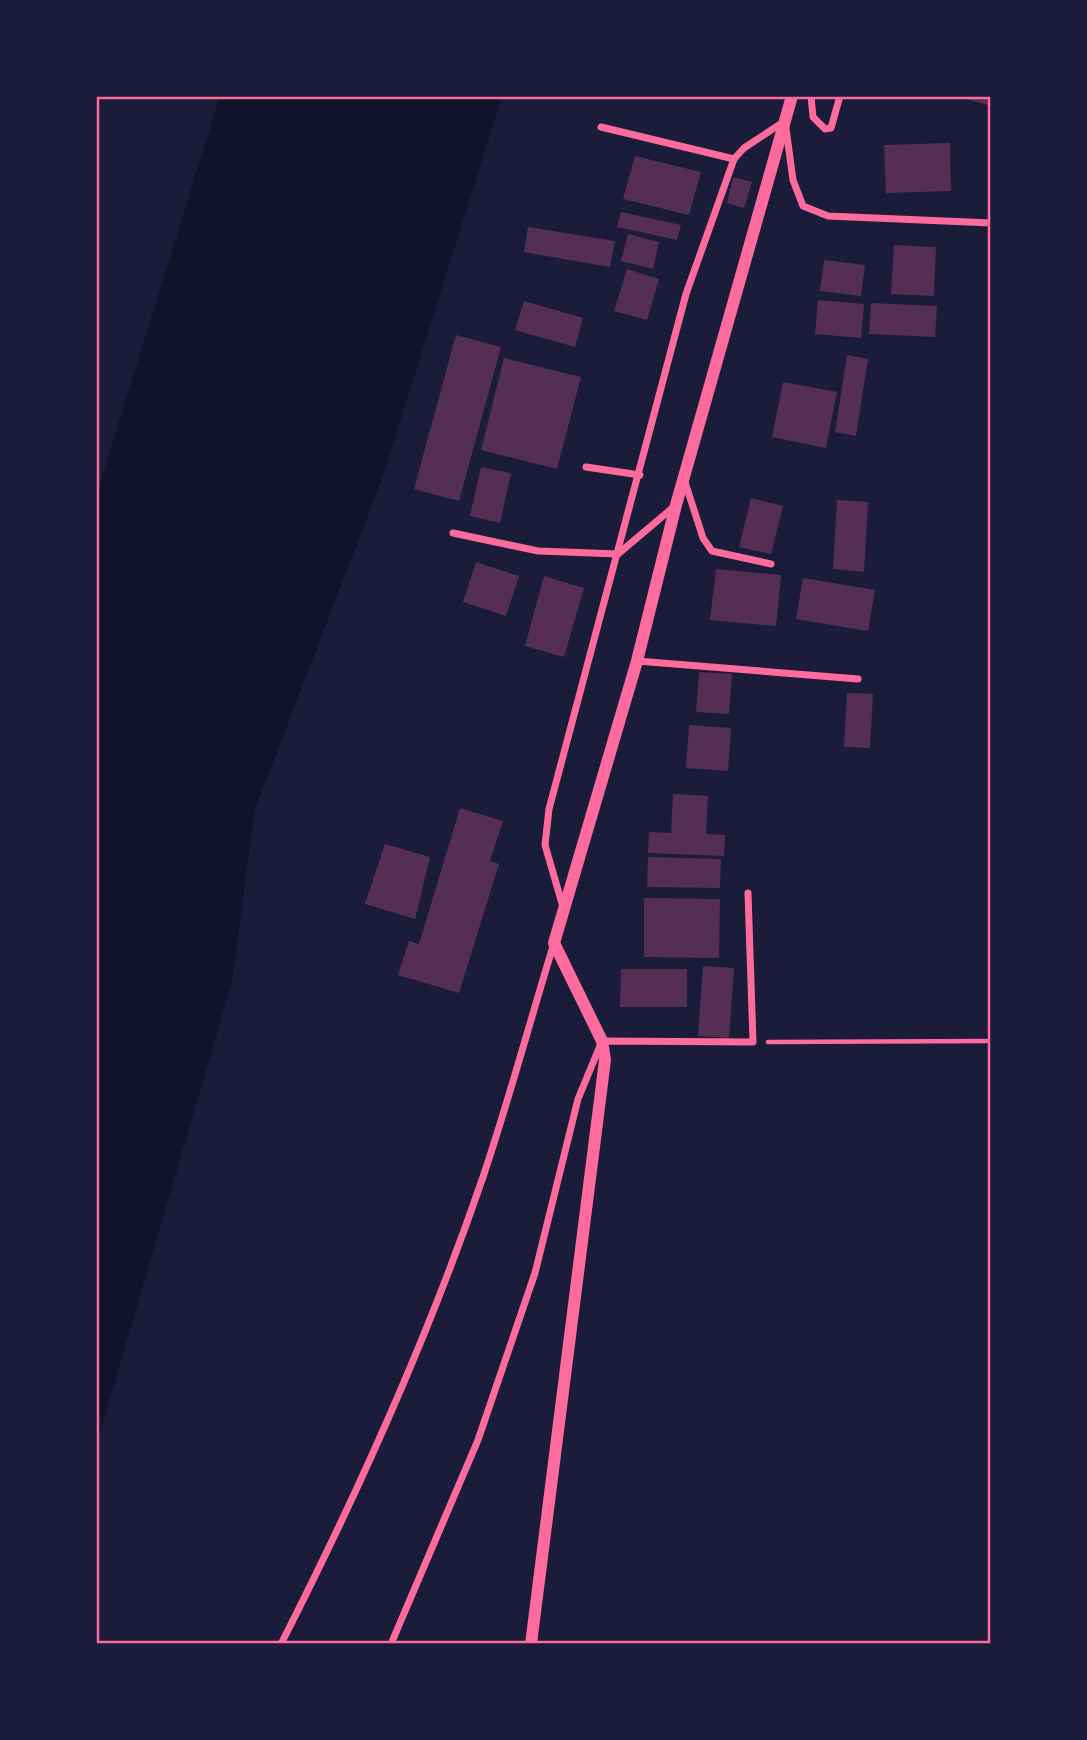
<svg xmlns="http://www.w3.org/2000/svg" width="1087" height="1740" font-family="'Zilla Slab',serif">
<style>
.water{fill:#12122b}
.building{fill:#542f53}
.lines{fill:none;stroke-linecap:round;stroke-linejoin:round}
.path{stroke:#ff6b9d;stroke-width:4.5}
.minor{stroke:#ff6b9d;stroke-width:7}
.tertiary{stroke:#ff6b9d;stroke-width:12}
.neatline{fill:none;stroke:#ff6b9d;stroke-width:2.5}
</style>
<rect width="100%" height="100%" fill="#1b1b3a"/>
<polygon class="water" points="220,96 502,96 383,476 255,809 232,982 96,1446 96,496"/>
<g class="building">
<polygon points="960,96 991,96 991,106 960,97"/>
<polygon points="950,143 951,191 886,193 884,145"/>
<polygon points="635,156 701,172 689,215 623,199"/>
<polygon points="733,177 752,182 744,208 727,203"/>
<polygon points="621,212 681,225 677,240 617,227"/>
<polygon points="528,227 615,241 610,267 524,252"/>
<polygon points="628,234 659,242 653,269 621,261"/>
<polygon points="894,245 936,247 934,296 891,294"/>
<polygon points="824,260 865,265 861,296 820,291"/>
<polygon points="627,269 659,279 647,320 614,311"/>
<polygon points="818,300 864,304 861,338 815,334"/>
<polygon points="524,301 583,318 575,347 515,330"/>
<polygon points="871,303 937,306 935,337 869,334"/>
<polygon points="456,335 501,347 459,501 414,489"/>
<polygon points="847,355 868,359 856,436 835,432"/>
<polygon points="504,358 581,377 557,469 481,450"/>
<polygon points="783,382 837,392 826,448 772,437"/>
<polygon points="481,467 511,473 500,523 470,516"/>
<polygon points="751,498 783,506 771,554 739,547"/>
<polygon points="837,500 868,502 864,572 833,569"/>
<polygon points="476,562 519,576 506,616 463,602"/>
<polygon points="716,569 781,575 776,626 710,620"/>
<polygon points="544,576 584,588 564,657 525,646"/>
<polygon points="803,578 875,590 868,631 796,619"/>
<polygon points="699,672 732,674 729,714 696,712"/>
<polygon points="847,693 873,694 870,748 844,747"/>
<polygon points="689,725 731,728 728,771 686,768"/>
<polygon points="673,794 708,796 706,834 725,835 724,856 648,853 649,832 671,833"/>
<polygon points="460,808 503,821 490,861 499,864 459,993 398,975 409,941 419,944"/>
<polygon points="385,844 430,857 415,919 365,904"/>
<polygon points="648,857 721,859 720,888 647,887"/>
<polygon points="644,898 720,899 719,958 644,957"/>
<polygon points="703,966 734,968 729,1038 698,1036"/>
<polygon points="621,969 687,969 687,1007 620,1007"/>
</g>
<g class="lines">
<polyline class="path" points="768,1042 991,1041"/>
<g class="minor">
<polyline points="811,96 813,117 825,129 831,128 840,96"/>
<polyline points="601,127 734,159"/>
<polyline points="586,467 640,475"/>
<polyline points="685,482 703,538 712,551 771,564"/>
<polyline points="453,533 538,551 618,554 676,505"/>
<polyline points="637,661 858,679"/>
<polyline points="563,907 545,845 549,809 686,294 734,159 744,148 785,121 793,180 803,206 828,216 991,223"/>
<path d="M281,1644C358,1493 428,1338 483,1177C509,1100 530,1021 554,943"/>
<polyline points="391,1644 478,1440 535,1273 578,1099 602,1041 753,1042 748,893"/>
</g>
<polyline class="tertiary" points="531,1644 605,1060 602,1041 554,943 637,661 676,505 792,96"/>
</g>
<rect width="1087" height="1740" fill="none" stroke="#1b1b3a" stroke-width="196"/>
<rect x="98" y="98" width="891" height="1544" class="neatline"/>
</svg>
